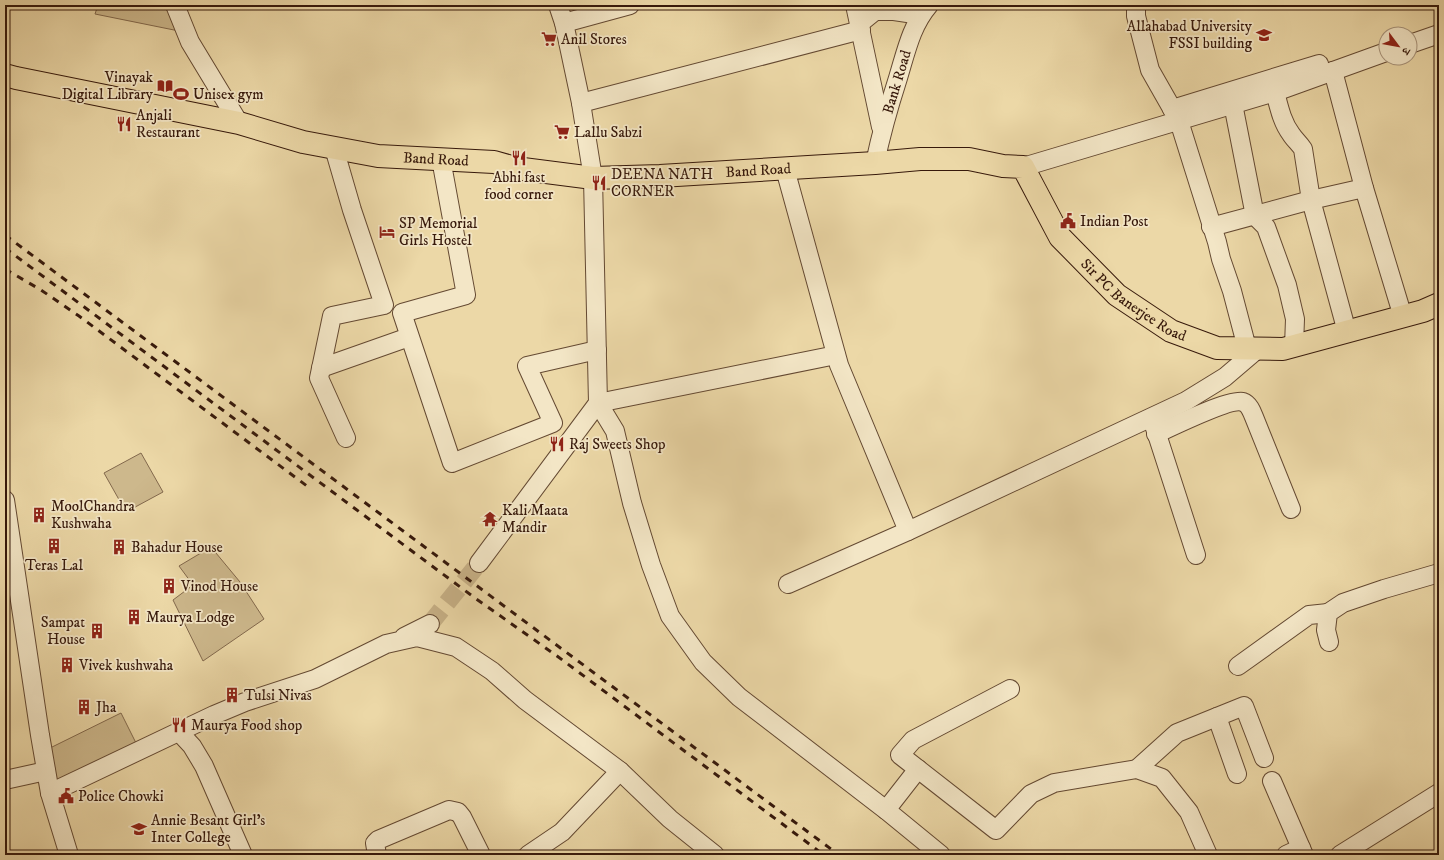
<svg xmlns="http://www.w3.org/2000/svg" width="1444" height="860" font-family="'IM FELL DW Pica','Noto Serif Devanagari',serif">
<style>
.green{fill:#cdb88c;stroke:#82684c}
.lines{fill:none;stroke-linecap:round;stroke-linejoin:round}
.minor-tunnel{stroke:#c8b288;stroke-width:18;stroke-dasharray:18 9;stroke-linecap:butt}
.minor-casing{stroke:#644932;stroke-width:20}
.major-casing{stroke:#37190b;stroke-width:24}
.minor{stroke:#f3e6c6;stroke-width:18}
.major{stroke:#ecd8a7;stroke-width:22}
.rail{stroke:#37190b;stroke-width:3;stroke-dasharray:7 7;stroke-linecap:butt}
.labels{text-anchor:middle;stroke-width:3.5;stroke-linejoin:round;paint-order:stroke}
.poi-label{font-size:15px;fill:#37190b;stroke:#f3e6c6;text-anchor:start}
.street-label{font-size:15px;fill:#37190b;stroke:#f3e6c6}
</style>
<rect width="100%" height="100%" fill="#ecd8a7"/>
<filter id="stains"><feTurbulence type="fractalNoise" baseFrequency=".005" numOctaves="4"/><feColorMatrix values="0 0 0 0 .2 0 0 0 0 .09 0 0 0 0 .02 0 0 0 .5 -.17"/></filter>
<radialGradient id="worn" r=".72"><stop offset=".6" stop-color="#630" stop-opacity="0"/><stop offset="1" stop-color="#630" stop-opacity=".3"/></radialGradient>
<g class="green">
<polygon points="98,5 168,5 179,31 95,14"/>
<polygon points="141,453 163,492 126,512 104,473"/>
<polygon points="211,547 240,582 264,619 203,661 173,600 193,585 179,566"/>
<polygon points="121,713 138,747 53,789 46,750"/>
</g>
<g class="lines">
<polyline class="minor-tunnel" points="430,624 479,563"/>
<defs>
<g id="minor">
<polyline points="175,5 190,42 239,123"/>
<polyline points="855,5 881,127"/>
<polyline points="1136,5 1136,16 1150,70 1179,121 1217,242 1221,259 1232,291 1247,348"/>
<polyline points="564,23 630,5"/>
<polyline points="859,24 875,11 894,11 921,15"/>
<polyline points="1410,44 1439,34"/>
<polyline points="1333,71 1364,188 1403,317"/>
<path d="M1275,92C1279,107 1282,122 1291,134C1294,139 1299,143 1303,149L1311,200L1347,332"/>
<polyline points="581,103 861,30"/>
<polyline points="1233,104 1255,216 1266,227 1287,285 1295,319 1294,346"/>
<polyline points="1172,109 1319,64"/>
<polyline points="334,148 352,210 384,305 332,316 319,378 346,438"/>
<polyline points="441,159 466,295 402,313 452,463 553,423 527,366 597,350"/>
<path id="s1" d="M875,163C881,134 889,106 898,78C906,52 911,26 929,5"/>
<polyline points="1023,167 1275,92 1386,52"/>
<polyline points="785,169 839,365 908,531"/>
<polyline points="1211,227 1311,200 1364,188"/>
<polyline points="836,355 598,403 615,431 632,503 651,565 670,616 703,662 739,697 886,810 941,855"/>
<polyline points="321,368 409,337"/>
<polyline points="1153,422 1196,555"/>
<path d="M1156,434C1171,427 1231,398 1243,402C1249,404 1252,412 1254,417L1291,509"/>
<polyline points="5,500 40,735 50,793 69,855"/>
<polyline points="479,563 598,403 593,178 581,103 564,23 558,5"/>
<polyline points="788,584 908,531 1186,401 1225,377 1259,348"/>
<polyline points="404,637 430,624"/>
<polyline points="1329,642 1326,630 1328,613 1343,603 1384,589 1439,573"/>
<polyline points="1238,666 1309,615 1328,613"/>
<polyline points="1010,689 913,740 900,755 996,830 1031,794 1054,783 1137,769 1162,778 1189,812 1208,855"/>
<polyline points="1217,717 1237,774"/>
<polyline points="179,732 192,746 204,766 243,855"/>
<polyline points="1137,769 1177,733 1244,706 1264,758"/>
<polyline points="5,780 46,771"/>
<polyline points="1272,781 1304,855"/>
<polyline points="50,793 214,715 245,702 315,679 386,644 417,637 456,647 492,671 525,700 620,771 670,819 715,855"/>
<polyline points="886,810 918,769"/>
<polyline points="377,855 375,843 378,840 449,810 458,812 462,817 481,855"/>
<polyline points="528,855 562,832 620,771"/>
<polyline points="1286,855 1301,848"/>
<polyline points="1340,855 1439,793"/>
</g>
<g id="major">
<path id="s2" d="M5,75L16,78L239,123L303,142L378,156L494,162L515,168L593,178L660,176L875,163L920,159H969L1003,166L1023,167L1060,237L1117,295L1171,331L1217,348L1283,349L1423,311L1439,304"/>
</g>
</defs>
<use href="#minor" class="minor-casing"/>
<use href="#major" class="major-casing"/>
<use href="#minor" class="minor"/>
<use href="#major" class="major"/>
<g class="rail">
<polyline points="5,235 839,855"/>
<polyline points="5,248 475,598 557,656 824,855"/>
<polyline points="5,269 41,290 79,316 311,489"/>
</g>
</g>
<defs>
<symbol id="university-bare" viewBox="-9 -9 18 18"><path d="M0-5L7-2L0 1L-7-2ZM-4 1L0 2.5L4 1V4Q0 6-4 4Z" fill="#8f2418" stroke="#f3e6c6" stroke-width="2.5" paint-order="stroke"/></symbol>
<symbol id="supermarket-bare" viewBox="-9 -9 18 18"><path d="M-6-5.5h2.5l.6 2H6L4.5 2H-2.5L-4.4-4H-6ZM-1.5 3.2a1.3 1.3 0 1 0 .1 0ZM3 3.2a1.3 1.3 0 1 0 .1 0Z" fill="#8f2418" stroke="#f3e6c6" stroke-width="2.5" paint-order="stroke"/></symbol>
<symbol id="library-bare" viewBox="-9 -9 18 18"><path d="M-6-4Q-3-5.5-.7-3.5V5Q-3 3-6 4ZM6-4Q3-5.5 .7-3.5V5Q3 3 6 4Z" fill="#8f2418" stroke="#f3e6c6" stroke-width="2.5" paint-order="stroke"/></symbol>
<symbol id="stadium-bare" viewBox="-9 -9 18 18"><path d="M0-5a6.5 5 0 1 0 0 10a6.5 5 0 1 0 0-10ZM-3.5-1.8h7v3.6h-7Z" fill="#8f2418" stroke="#f3e6c6" stroke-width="2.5" paint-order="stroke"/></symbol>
<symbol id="restaurant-bare" viewBox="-9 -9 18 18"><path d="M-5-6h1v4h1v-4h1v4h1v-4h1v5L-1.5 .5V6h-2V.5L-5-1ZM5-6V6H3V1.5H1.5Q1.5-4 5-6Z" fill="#8f2418" stroke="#f3e6c6" stroke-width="2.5" paint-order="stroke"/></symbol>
<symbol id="civic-bare" viewBox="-9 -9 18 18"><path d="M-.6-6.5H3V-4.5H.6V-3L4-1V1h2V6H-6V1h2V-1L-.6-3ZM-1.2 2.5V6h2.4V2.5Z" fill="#8f2418" stroke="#f3e6c6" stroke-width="2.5" paint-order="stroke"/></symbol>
<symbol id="hotel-bare" viewBox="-9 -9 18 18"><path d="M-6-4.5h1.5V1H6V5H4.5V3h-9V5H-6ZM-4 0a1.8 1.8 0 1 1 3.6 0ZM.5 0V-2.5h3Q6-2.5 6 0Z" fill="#8f2418" stroke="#f3e6c6" stroke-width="2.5" paint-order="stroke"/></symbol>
<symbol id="building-bare" viewBox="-9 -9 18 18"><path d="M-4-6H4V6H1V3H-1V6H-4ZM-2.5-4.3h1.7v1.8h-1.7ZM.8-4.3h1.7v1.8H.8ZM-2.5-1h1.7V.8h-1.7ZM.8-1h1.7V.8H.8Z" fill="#8f2418" stroke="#f3e6c6" stroke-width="2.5" paint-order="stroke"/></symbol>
<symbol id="temple-bare" viewBox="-9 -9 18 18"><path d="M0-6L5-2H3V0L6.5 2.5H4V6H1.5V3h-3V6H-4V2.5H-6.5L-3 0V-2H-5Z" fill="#8f2418" stroke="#f3e6c6" stroke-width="2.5" paint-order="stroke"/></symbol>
<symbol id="school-bare" viewBox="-9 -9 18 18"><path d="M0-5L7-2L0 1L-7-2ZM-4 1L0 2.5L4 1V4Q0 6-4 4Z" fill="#8f2418" stroke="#f3e6c6" stroke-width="2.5" paint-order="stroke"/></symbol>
</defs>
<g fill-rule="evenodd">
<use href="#university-bare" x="1253" y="24" width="22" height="22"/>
<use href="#supermarket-bare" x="538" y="28" width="22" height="22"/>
<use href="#library-bare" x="154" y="75" width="22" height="22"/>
<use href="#stadium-bare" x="170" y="83" width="22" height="22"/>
<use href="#restaurant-bare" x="113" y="113" width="22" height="22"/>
<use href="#supermarket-bare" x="551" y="121" width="22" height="22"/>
<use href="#restaurant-bare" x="508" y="147" width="22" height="22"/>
<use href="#restaurant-bare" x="588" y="172" width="22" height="22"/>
<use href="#civic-bare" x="1057" y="210" width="22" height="22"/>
<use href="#hotel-bare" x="376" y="221" width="22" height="22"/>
<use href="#restaurant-bare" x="546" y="433" width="22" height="22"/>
<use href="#building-bare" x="28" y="504" width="22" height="22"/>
<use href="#temple-bare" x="479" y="508" width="22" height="22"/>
<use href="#building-bare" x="43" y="535" width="22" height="22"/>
<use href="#building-bare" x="108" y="536" width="22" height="22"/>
<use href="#building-bare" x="158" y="575" width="22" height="22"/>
<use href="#building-bare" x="123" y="606" width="22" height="22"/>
<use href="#building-bare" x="86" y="620" width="22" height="22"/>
<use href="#building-bare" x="56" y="654" width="22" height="22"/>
<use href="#building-bare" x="221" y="684" width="22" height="22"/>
<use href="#building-bare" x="73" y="696" width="22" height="22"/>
<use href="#restaurant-bare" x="168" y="714" width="22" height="22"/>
<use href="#civic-bare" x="55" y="785" width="22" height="22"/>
<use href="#school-bare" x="128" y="818" width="22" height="22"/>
</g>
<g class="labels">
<g class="poi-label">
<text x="1252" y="31" text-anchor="end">Allahabad University<tspan x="1252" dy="17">FSSI building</tspan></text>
<text x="561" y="44">Anil Stores</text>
<text x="153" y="82" text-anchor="end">Vinayak<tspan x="153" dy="17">Digital Library</tspan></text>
<text x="193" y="99">Unisex gym</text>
<text x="136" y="120">Anjali<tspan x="136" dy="17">Restaurant</tspan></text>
<text x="574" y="137">Lallu Sabzi</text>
<text x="611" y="179">DEENA NATH<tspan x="611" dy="17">CORNER</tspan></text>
<text x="519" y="182" text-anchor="middle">Abhi fast<tspan x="519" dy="17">food corner</tspan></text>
<text x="1080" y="226">Indian Post</text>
<text x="399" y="228">SP Memorial<tspan x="399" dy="17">Girls Hostel</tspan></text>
<text x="569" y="449">Raj Sweets Shop</text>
<text x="51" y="511">MoolChandra<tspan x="51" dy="17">Kushwaha</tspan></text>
<text x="502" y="515">Kali Maata<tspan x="502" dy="17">Mandir</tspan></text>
<text x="131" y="552">Bahadur House</text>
<text x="54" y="570" text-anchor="middle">Teras Lal</text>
<text x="181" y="591">Vinod House</text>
<text x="146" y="622">Maurya Lodge</text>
<text x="85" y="627" text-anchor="end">Sampat<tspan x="85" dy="17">House</tspan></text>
<text x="79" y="670">Vivek kushwaha</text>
<text x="244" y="700">Tulsi Nivas</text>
<text x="96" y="712">Jha</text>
<text x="191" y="730">Maurya Food shop</text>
<text x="78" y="801">Police Chowki</text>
<text x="151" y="825">Annie Besant Girl's<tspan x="151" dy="17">Inter College</tspan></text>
</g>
<g class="street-label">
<text dy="5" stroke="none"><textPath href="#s1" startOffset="84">Bank Road</textPath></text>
<text dy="5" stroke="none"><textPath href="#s2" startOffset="440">Band Road</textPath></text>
<text dy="5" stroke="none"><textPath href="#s2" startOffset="764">Band Road</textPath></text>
<text dy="5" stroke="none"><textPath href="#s2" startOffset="1207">Sir PC Banerjee Road</textPath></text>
</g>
</g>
<rect width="1444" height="860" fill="none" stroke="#ecd8a7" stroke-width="20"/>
<rect x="6" y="6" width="1432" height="848" fill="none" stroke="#37190b" stroke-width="2"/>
<rect x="10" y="10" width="1424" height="840" fill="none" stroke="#37190b"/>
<g transform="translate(1398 46) rotate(122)"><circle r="19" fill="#f3e6c6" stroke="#a8947b"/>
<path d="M0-3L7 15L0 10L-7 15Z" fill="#8f2418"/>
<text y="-6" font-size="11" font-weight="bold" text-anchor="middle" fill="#37190b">उ</text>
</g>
<rect width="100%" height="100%" filter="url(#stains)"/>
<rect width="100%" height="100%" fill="url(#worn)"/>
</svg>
